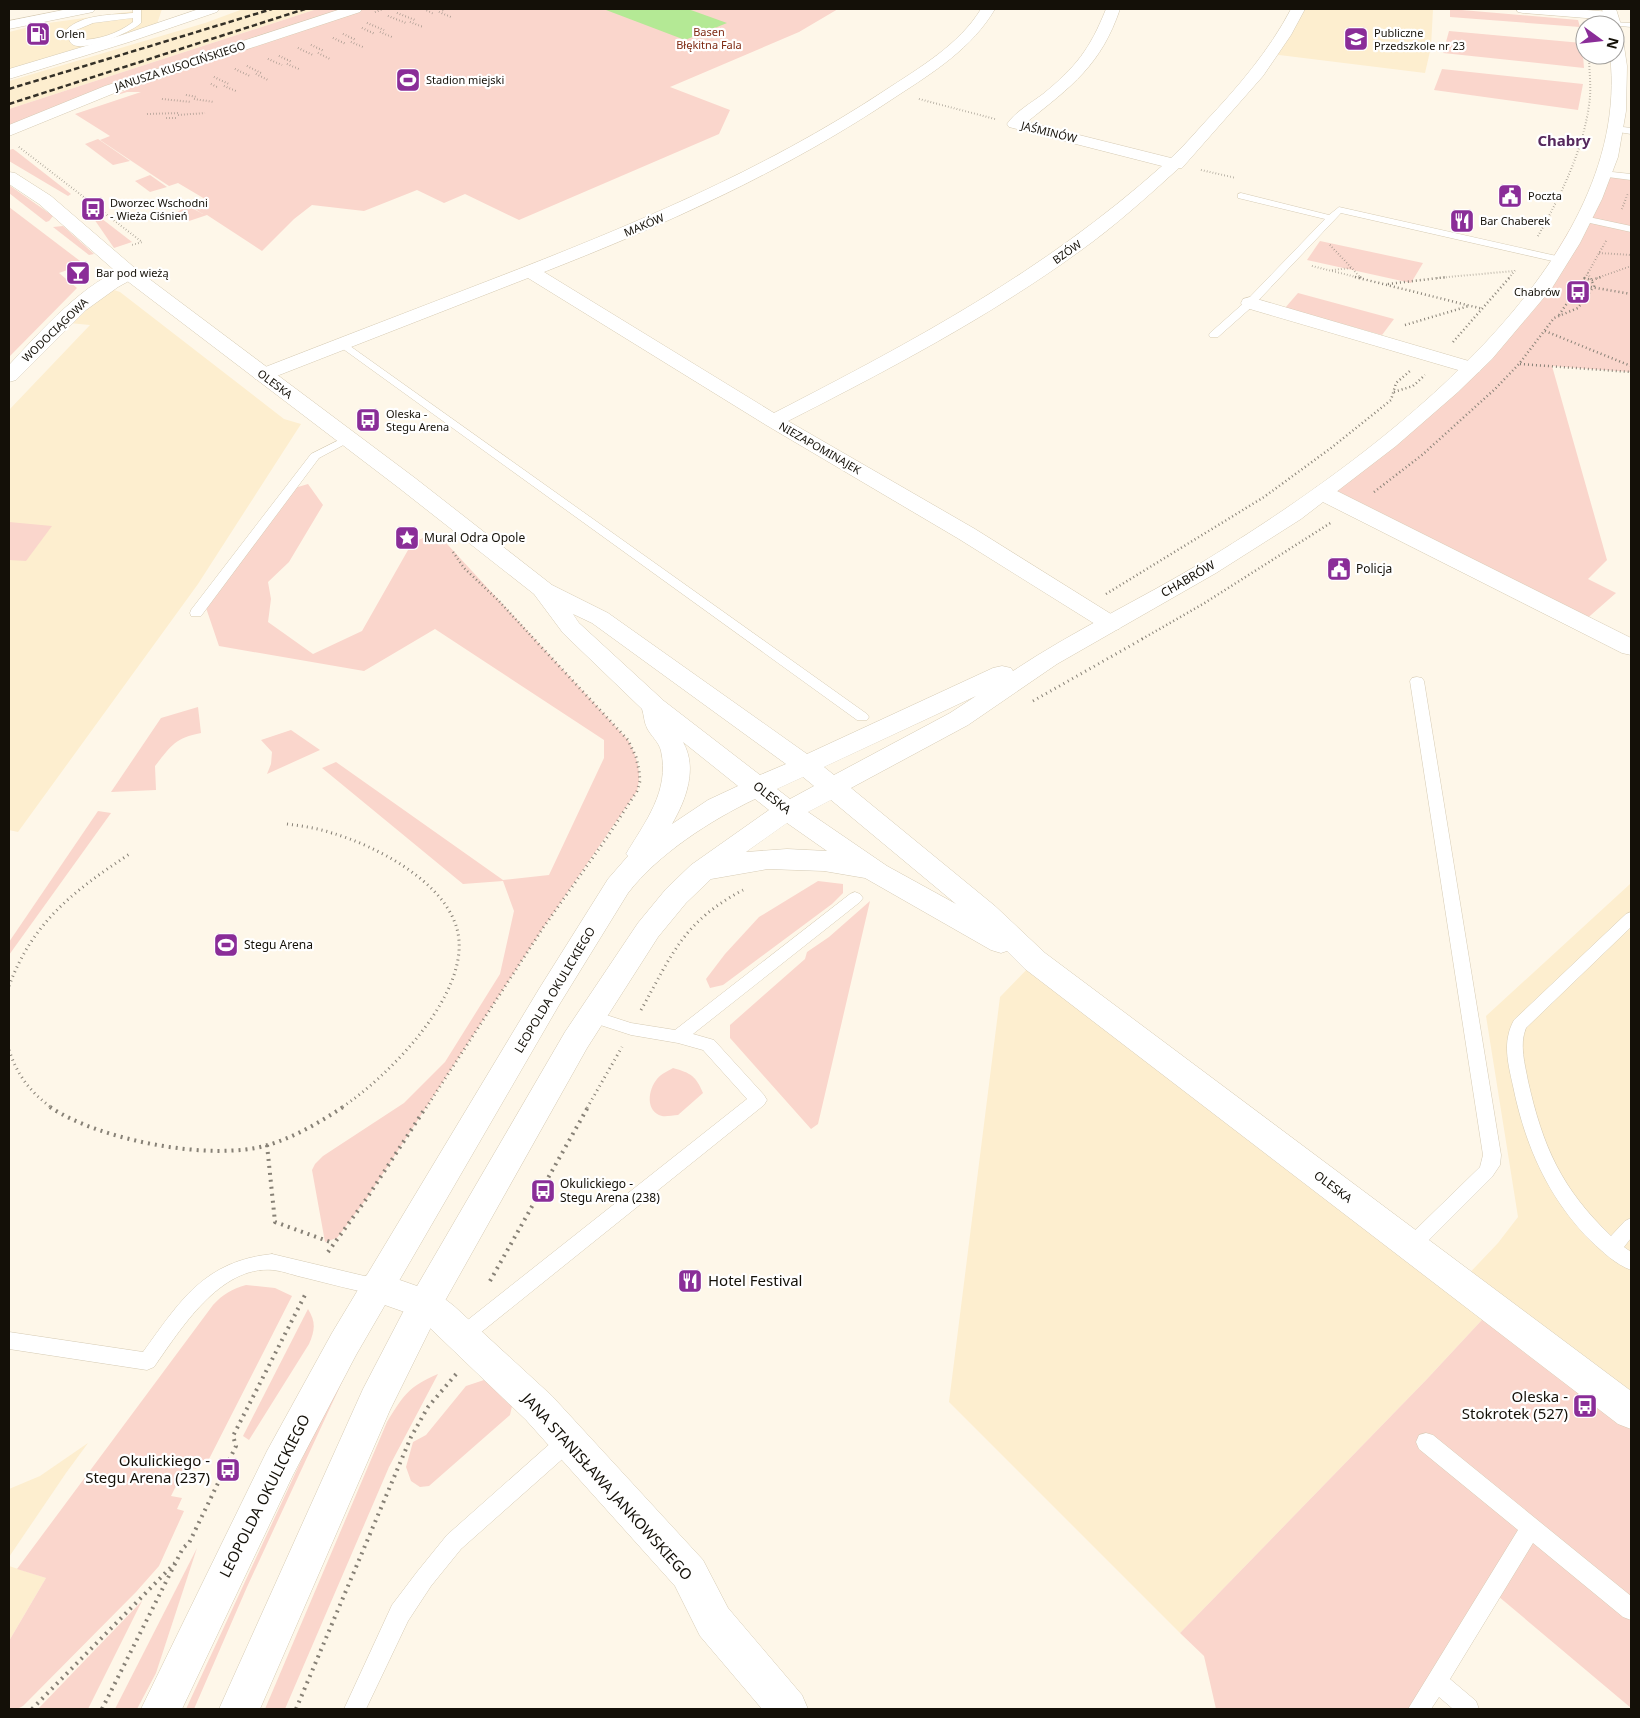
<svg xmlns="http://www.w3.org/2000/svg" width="1640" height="1718" font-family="'Noto Sans',sans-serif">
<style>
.built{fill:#fdeecf}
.green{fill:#fad6cc}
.water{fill:#b4e995}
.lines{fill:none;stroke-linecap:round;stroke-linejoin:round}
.lane-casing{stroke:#d6cbb4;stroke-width:1}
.street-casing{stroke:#d6cbb4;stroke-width:1}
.secondary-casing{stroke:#d6cbb4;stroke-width:1}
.path-far3{stroke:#878176;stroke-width:2;stroke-dasharray:0.5 2.5;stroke-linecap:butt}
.path-far2{stroke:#878176;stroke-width:2.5;stroke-dasharray:1 3;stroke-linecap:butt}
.path-far1{stroke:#878176;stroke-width:3;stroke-dasharray:1 4;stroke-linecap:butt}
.path{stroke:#878176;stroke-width:4;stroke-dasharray:2 5;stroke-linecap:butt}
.lane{fill:#fff;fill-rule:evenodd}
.street{fill:#fff;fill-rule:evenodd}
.secondary{fill:#fff;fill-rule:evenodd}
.rail{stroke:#343027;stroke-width:2.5;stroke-dasharray:5.5 3;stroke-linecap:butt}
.labels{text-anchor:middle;stroke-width:4.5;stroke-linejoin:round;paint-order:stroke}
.far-park-label{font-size:11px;fill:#7f2a13;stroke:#fff}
.far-poi-label{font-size:11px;fill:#141008;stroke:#fff;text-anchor:start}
.far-street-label{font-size:11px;fill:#141008;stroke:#fff}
.poi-label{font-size:12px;fill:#141008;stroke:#fff;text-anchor:start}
.street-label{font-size:12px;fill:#141008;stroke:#fff}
.far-district-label{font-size:15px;font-weight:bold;fill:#56295d;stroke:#fff}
.near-poi-label{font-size:15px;fill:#141008;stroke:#fff;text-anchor:end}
.near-street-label{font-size:15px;fill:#141008;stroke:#fff}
</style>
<rect width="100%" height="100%" fill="#fef7e9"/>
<g class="built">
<polygon points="149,9 162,9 157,24 9,69 9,32 41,24"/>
<polygon points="243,9 317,9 9,109 9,81 205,23"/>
<polygon points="1298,9 1433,9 1431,47 1425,73 1271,54 1293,22"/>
<polygon points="114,290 120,292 284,419 301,424 198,584 18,832 9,830 9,410 90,325 69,323 90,305"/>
<polygon points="1630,884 1631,1412 1493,1308 1427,1379 1180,1633 949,1402 1000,997 1035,961 1460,1283 1498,1243 1518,1217 1486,1016"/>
<polygon points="88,1443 66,1473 9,1557 9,1489 40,1476"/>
<polygon points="9,1566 46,1578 9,1641"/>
</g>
<g class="green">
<polygon points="317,9 343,9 108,85 9,127 9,109"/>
<polygon points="364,9 838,9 799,32 670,87 730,110 719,134 519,220 465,194 444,203 417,190 364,211 312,205 294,219 262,251 207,215 189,221 177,212 188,206 203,214 190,206 205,199 178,183 169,186 100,140 110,136 75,114 141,92 127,92 114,96 142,82"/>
<polygon points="1450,9 1578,20 1580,27 1450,17"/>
<polygon points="1449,31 1582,43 1584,68 1443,53"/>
<polygon points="1442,69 1583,84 1578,110 1434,90"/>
<polygon points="98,139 130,161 113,165 85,144"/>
<polygon points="13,149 16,151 71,194 68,196 9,161 9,150"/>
<polygon points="1603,174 1631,177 1631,372 1552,366 1607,560 1588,579 1616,593 1583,622 1323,493 1511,327"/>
<polygon points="150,175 167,187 150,192 135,181"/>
<polygon points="9,185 53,216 49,221 46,222 9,193"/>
<polygon points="9,207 84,264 59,273 77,288 9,357"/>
<polygon points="97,215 132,242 114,248 92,216"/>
<polygon points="63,226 94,254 89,255 53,227"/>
<polygon points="1320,241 1423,263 1411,283 1307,260"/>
<polygon points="1298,293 1394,319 1382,335 1285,308"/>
<path d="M308,484L323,505L289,562L268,582L271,599L268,622L313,654L362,631L412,543L436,532L628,740C637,757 642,772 637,791L543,928L367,1198L337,1238L325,1242L312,1170L315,1164L323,1156L404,1103L445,1062L500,974L514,911L503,881L463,884L322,768L336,762L503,880L549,875L604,758V740L435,629L364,671L219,646L204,602L288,490Z"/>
<polygon points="9,522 52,526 26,561 9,560"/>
<path d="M198,707L201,733C175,738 171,746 155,766L156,790L111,792L161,718Z"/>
<polygon points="291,730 320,750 267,774 271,764 272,752 261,740"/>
<polygon points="98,811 111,813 9,955 9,942"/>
<polygon points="818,881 843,884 843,893 832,904 723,985 710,988 706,979 725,954 759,917"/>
<polygon points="870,901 818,1124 811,1129 730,1038 730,1025 805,959 807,952 829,937"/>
<path d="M673,1068C691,1073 696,1076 703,1093L678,1115C673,1115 666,1117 662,1116C645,1111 648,1090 657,1079C661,1074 668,1071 673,1068Z"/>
<path d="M246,1285L275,1288L292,1296L208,1461L203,1460L196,1469L186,1466L171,1496L182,1498L177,1509L184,1511L159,1566L136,1592L23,1706L17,1709H9V1641L46,1578L17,1569L213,1305C223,1294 232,1289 246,1285Z"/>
<polygon points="1493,1308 1631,1412 1631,1708 1492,1591 1419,1709 1216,1709 1204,1656 1180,1633 1427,1379"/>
<path d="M308,1309C316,1322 315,1330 309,1344L249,1440L243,1436Z"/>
<polygon points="358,1338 362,1339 247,1587 194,1709 186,1709"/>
<path d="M438,1374L389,1467L285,1709H265L387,1422C403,1396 409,1386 438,1374Z"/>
<polygon points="484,1380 504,1392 513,1402 510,1415 429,1486 420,1487 411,1481 406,1467 413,1442 426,1435 466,1386"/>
<polygon points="197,1548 156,1673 137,1709 115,1709"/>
<polygon points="142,1601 88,1709 38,1709"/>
</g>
<polygon class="water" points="608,9 688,9 727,23 685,40 606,10"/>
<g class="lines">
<defs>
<g id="lane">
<path d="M133,9H141V23C132,32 83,53 72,44C69,42 67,34 66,30C82,14 112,15 133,13ZM133,18V22C117,34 98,40 78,40L74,31L93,23Z"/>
<polygon points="1610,22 1631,23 1631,27 1610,25"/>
<polygon points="1615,126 1631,128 1631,134 1612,131 1612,127"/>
<polygon points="1603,171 1631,174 1631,180 1600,176 1600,172"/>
<polygon points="1241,193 1329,215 1339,207 1561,257 1566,260 1561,263 1341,213 1254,305 1218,337 1210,337 1209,335 1210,333 1246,301 1325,219 1238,198 1238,194"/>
<polygon points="1584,216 1631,226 1631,232 1581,221 1581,217"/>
<polygon points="343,341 867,714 869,717 867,720 857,720 339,346 338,344"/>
<polygon points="347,436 351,437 353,439 351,441 319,458 201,616 191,616 190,613 191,610 311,454"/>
<polygon points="1417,677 1422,678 1424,681 1501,1155 1500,1165 1492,1177 1417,1252 1411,1254 1405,1252 1402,1246 1405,1240 1480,1167 1483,1155 1410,681 1412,678"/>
<polygon points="855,892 860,894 863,898 860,902 693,1034 714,1040 764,1095 767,1100 764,1105 469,1342 462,1345 455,1342 452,1336 455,1330 747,1099 703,1050 678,1043 631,1035 585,1020 583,1016 585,1012 591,1010 631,1023 675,1030 850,894"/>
<path d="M1631,912V927L1526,1028C1519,1045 1525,1064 1528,1081C1543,1147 1561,1188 1611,1236L1625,1221L1631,1218V1238L1624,1247L1631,1252V1270C1615,1264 1603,1252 1591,1241C1548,1198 1525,1145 1513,1086C1508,1063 1502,1042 1514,1020L1626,914Z"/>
<path d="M272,1254L377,1279L384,1281L386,1287L384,1293L377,1295C353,1290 330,1284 306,1278C295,1276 284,1271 273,1270C220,1265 180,1330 154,1367L147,1370L9,1349V1332L143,1352C180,1301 204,1261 272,1254Z"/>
<polygon points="569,1431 576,1433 579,1440 576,1447 461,1549 431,1586 408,1621 366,1709 344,1709 392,1605 417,1572 447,1535 562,1433"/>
<polygon points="1426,1433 1433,1435 1631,1596 1631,1620 1623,1617 1533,1543 1450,1679 1476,1701 1479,1709 1453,1709 1439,1697 1431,1709 1408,1709 1518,1530 1419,1449 1416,1442 1419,1435"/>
</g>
<g id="street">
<polygon points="341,9 362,9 360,12 117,92 9,136 9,125 105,86"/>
<path d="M981,9H995C972,48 934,72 897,96C787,170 667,224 544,272L774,413C914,341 1043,272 1162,166L1009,127L1007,124C1015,112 1031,103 1043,94C1076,67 1090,49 1106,9H1120C1101,65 1072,86 1027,122L1171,158C1183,147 1194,134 1205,122C1238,87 1269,51 1291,9H1305L1291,35L1263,76L1182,168H1179C1147,197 1115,226 1080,251C989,317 888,370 788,421L975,529L1119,619L1123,624L1119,629L1111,631L1103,629L959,539L766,425L528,278L269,379L262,381L255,379L252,375L255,371C334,340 413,310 493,279C628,227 763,171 884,91C919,68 959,45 981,9Z"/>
<polygon points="1516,9 1574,9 1611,12 1616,13 1618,16 1616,19 1611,20 1523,13 1518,12"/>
<path d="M129,267L136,269L138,273L136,277L118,287L86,310L16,380L9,382V365C38,334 87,278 129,267Z"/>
<polygon points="1250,297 1479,364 1482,368 1479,372 1472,374 1465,372 1243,307 1241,303 1243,299"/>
<polygon points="1323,486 1331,488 1631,638 1631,655 1622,653 1315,498 1312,493 1315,488"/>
<polygon points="377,1272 437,1293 454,1306 552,1396 703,1560 728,1608 802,1695 808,1709 762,1709 700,1636 675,1586 526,1420 430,1328 413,1315 365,1298 360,1287 365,1276"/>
</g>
<g id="secondary">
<polygon points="68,9 95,9 93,12 88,13 9,29 9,21"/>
<polygon points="199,9 219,9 217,12 129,42 9,79 9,69 119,36"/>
<path d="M1602,9H1616L1621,25L1616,29L1622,33L1627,66L1626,111L1618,157L1602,199L1580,243L1552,288L1492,359L1458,392L1396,446L1301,519L1216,573L1057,664L968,725L851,788L995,906L1045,953L1631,1391V1429L1618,1424L1025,969L1007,951L1001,953L991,950L865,878L824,871L768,869L711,879L686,903L658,937L587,1048L437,1315L390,1410L260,1709H219L363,1389L413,1293L565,1032L638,923L666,889L691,865L769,810L755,799C711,820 658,854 628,893L559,1005L356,1355L293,1475L182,1709H141L267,1451L332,1333L539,989L608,879L628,856L626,854C645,822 670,791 661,751C659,742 651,736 647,728C644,722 644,715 642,709L563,633L534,594L399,488L122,277L39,204L9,184V172L15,173L51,196L136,269L415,478L552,585L608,613L807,754L993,668L1002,666L1011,668L1013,671C1073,631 1139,600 1201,563C1362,465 1635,271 1610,55H1615V25H1607ZM573,614L592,623L786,764L760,775L664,701L579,623ZM976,696L950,713L834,775L824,767ZM683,742L738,786L708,800L672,824C686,800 698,768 683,742ZM803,777L814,786L790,799L777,789ZM831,800L956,904L887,866L808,812ZM787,823L827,851L787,849L746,852Z"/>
</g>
</defs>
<use href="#lane" class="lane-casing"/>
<use href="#street" class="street-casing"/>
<use href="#secondary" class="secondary-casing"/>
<g class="path-far3">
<polyline points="424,9 434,14"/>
<polyline points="440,9 444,11"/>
<polyline points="375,12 384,9"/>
<polyline points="439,12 451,17"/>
<polyline points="397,13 415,20"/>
<polyline points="388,16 406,23"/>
<polyline points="410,22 423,27"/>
<polyline points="367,23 384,30"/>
<polyline points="362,28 375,34"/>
<polyline points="380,32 392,37"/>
<polyline points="343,34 356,40"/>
<polyline points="333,38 346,44"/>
<polyline points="351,42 363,47"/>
<polyline points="311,45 324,51"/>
<polyline points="298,48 313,55"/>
<polyline points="318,53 330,59"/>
<polyline points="279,56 292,62"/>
<polyline points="268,59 282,65"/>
<polyline points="287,64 299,69"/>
<polyline points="247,66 261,73"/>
<polyline points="235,69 250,76"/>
<polyline points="256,74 268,80"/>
<polyline points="214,77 229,84"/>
<polyline points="211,84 219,88"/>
<polyline points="224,86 236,91"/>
<polyline points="186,95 197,97"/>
<polyline points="162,99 191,102"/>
<polyline points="194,99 214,102"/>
<polyline points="919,99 995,119"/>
<polyline points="147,114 179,113"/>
<polyline points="178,115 205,113"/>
<polyline points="166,118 178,118"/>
<polyline points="19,147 142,242 132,245"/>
<polyline points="1201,170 1236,178"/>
<polyline points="1622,209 1628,193"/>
<path d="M1538,236C1562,193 1585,147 1590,97C1591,83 1589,69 1589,55"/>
<polyline points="1330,245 1361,278"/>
<polyline points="1599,253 1631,255"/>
<polyline points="1312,266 1360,278"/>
<polyline points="1332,270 1351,268"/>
<polyline points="1588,273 1590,278"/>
<polyline points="1437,278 1514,271"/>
<polyline points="1509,278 1516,269"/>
<polyline points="1585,278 1606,241"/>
<polyline points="1597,278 1631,266"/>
</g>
<g class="path-far2">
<polyline points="1355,277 1483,309"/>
<polyline points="1360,277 1362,279"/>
<polyline points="1584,278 1592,280 1601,277"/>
<polyline points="1388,284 1447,277"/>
<polyline points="1579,285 1631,294"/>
<polyline points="1559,315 1585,277"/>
<polyline points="1405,325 1469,306"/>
<polyline points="1545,331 1631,366"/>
<polyline points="1453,342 1510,277"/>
<polyline points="1520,364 1631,372"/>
<polyline points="1394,392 1413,386 1425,375"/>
<polyline points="1374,492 1422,455 1495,389 1519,364 1554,318 1578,308 1594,286 1590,277"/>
<polyline points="453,552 464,568 498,600 534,639"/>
<polyline points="1106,594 1264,497 1331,448 1391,400 1396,383 1410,371"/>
<polyline points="1142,639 1203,604 1332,522"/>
</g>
<g class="path-far1">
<polyline points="1033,701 1144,638"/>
<path d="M287,824C302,826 317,828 332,833C376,846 444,881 457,929C474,991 388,1077 341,1108"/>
<path d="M9,986C33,921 75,890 131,853"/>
<path d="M641,1010C673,953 683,922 743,890"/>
<path d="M9,1050C17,1075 31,1093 52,1108"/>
<polyline points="426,1108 543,928 608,836 637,791 640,781 639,770 636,757 628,740 533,638"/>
<polyline points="587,1108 622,1047"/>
</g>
<g class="path">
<path d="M50,1107C99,1140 211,1162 268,1145C295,1137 320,1122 343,1107"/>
<polyline points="267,1145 275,1222 333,1243"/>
<polyline points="328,1252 367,1198 426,1107"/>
<polyline points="490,1281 588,1107"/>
<polyline points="32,1709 175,1563"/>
<polyline points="102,1709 183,1548 189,1543 236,1446 233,1436 306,1293"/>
<polyline points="296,1709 411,1437 428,1407 457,1373"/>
</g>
<use href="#lane" class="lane"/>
<use href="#street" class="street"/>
<use href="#secondary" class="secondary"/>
<g class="rail">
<polyline points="9,89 272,9"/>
<polyline points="9,104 305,9"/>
</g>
</g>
<defs>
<symbol id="fuel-square" viewBox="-11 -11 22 22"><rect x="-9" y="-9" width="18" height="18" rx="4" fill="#8a2d98" stroke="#fff"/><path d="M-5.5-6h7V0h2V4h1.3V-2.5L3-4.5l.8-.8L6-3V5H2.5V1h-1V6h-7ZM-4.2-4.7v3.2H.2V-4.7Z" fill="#fff"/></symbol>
<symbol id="school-square" viewBox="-11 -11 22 22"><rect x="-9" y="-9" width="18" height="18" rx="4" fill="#8a2d98" stroke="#fff"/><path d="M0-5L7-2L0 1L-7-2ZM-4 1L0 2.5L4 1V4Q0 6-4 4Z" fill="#fff"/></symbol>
<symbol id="stadium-square" viewBox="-11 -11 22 22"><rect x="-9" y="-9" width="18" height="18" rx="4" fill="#8a2d98" stroke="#fff"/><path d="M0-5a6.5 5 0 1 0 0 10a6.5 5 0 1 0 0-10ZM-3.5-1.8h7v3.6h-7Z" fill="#fff"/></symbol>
<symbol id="civic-square" viewBox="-11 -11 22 22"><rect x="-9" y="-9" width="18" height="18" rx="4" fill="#8a2d98" stroke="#fff"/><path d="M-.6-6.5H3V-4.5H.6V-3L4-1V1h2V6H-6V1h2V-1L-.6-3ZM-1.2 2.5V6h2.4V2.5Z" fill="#fff"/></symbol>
<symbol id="bus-square" viewBox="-11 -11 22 22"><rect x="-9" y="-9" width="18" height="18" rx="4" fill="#8a2d98" stroke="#fff"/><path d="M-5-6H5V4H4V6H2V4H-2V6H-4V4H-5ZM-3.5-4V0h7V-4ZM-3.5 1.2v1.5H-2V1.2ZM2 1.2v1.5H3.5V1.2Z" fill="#fff"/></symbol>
<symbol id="restaurant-square" viewBox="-11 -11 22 22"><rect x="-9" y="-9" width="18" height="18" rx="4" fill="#8a2d98" stroke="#fff"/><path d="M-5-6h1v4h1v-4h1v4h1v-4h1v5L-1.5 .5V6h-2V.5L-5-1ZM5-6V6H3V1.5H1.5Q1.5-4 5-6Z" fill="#fff"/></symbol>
<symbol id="bar-square" viewBox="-11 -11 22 22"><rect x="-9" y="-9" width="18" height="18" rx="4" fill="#8a2d98" stroke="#fff"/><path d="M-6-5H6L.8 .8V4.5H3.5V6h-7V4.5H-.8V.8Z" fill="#fff"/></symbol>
<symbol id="sight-square" viewBox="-11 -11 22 22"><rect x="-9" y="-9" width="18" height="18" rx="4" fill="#8a2d98" stroke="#fff"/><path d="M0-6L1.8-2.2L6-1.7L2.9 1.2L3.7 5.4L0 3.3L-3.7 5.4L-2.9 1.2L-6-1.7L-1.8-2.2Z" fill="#fff"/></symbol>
</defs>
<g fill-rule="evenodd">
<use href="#fuel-square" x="24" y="20" width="28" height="28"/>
<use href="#school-square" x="1342" y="25" width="28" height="28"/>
<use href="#stadium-square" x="394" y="66" width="28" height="28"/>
<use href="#civic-square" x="1496" y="182" width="28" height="28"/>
<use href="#bus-square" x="79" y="195" width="28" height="28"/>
<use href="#restaurant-square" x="1448" y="207" width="28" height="28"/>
<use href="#bar-square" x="64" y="259" width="28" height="28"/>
<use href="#bus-square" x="1564" y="278" width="28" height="28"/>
<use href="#bus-square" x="354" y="406" width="28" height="28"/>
<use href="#sight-square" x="393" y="524" width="28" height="28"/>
<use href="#civic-square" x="1325" y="555" width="28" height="28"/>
<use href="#stadium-square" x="212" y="931" width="28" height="28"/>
<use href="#bus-square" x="529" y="1177" width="28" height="28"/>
<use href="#restaurant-square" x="676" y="1267" width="28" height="28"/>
<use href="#bus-square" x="1571" y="1392" width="28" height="28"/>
<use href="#bus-square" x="214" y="1456" width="28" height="28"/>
</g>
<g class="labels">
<g class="far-park-label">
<text x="709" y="36">Basen<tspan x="709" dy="13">Błękitna Fala</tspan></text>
</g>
<g class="far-poi-label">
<text x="1374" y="37">Publiczne<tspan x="1374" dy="13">Przedszkole nr 23</tspan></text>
<text x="56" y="38">Orlen</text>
<text x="426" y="84">Stadion miejski</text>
<text x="1528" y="200">Poczta</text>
<text x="110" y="207">Dworzec Wschodni<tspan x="110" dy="13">- Wieża Ciśnień</tspan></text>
<text x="1480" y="225">Bar Chaberek</text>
<text x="96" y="277">Bar pod wieżą</text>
<text x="1560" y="296" text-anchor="end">Chabrów</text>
<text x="386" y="418">Oleska -<tspan x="386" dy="13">Stegu Arena</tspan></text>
</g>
<g class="far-street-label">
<text transform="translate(180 66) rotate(-18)" y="4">JANUSZA KUSOCIŃSKIEGO</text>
<text transform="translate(1049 132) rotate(14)" y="4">JAŚMINÓW</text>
<text transform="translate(644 225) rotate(-23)" y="4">MAKÓW</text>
<text transform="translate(1067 252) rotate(-35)" y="4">BZÓW</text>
<text transform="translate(55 330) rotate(-44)" y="4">WODOCIĄGOWA</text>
<text transform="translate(275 384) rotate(37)" y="4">OLESKA</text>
<text transform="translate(820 448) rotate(30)" y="4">NIEZAPOMINAJEK</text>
</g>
<g class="poi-label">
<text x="424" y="542">Mural Odra Opole</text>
<text x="1356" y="573">Policja</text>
<text x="244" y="949">Stegu Arena</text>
<text x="560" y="1188">Okulickiego -<tspan x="560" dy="14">Stegu Arena (238)</tspan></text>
</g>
<g class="street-label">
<text transform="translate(1188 579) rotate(-30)" y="4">CHABRÓW</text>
<text transform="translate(772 798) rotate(38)" y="4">OLESKA</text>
<text transform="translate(555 990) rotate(-59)" y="4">LEOPOLDA OKULICKIEGO</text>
<text transform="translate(1333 1187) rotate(37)" y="4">OLESKA</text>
</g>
<g class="far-district-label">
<text x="1564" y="146">Chabry</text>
</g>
<g class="near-poi-label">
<text x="708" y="1286" text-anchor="start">Hotel Festival</text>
<text x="1568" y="1402">Oleska -<tspan x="1568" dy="17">Stokrotek (527)</tspan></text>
<text x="210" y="1466">Okulickiego -<tspan x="210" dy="17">Stegu Arena (237)</tspan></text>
</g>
<g class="near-street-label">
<text transform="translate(607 1487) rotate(48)" y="5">JANA STANISŁAWA JANKOWSKIEGO</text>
<text transform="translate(265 1496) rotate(-63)" y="5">LEOPOLDA OKULICKIEGO</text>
</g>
</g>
<rect width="1640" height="1718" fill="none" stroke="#141008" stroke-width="20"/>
<g transform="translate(1600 40) rotate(105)"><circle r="24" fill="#ffffff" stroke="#a19f9c"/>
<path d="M0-4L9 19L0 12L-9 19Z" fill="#8a2d98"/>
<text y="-8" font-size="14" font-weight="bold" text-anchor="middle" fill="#141008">N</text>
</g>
</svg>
